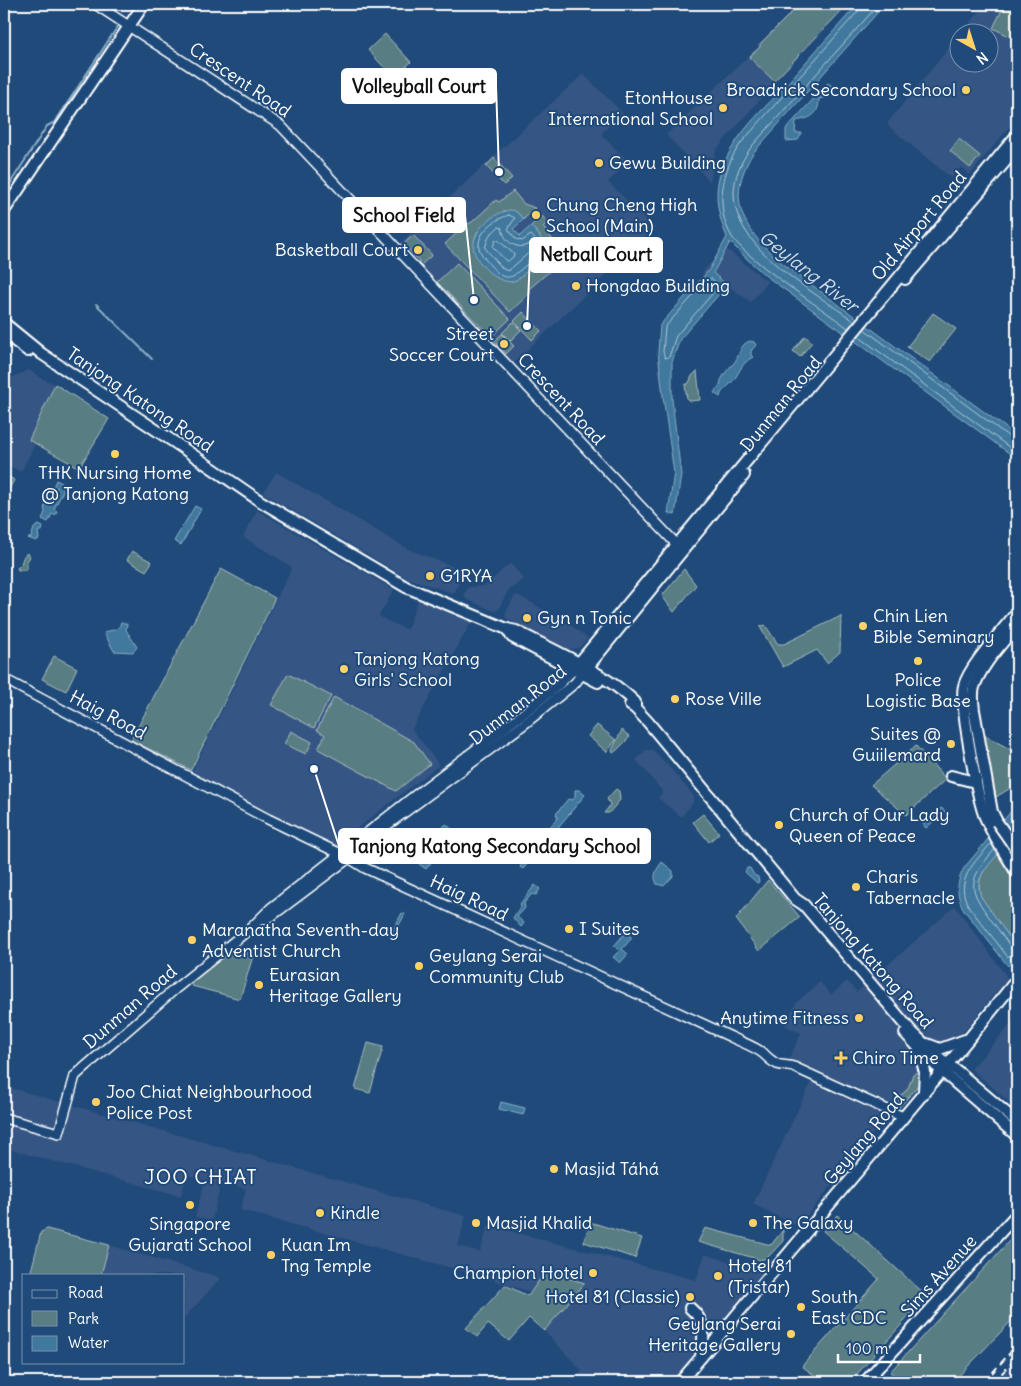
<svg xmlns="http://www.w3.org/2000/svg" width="1021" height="1386" font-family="Delius,sans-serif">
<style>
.built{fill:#345584}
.green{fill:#597d82;stroke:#acbec0}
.water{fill:#41789e;stroke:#8daec5}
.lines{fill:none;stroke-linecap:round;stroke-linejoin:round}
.shore{stroke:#b3c9d8;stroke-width:1}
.stream{stroke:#8daec5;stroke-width:2}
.minor-casing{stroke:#fff;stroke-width:12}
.major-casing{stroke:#fff;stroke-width:14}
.minor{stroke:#1f4a7a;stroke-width:9}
.major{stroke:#1f4a7a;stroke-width:10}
.rail{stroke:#fff;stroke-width:2;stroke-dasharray:8 4;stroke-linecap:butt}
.major-bridge-casing{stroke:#fff;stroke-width:14;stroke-linecap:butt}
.major-bridge{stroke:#1f4a7a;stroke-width:10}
.poi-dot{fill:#ffd166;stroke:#1f4a7a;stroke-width:2}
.labels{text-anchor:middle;stroke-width:4;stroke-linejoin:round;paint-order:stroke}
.street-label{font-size:18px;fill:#fff;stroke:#1f4a7a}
.poi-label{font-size:18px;fill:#fff;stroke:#1f4a7a;text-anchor:start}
.water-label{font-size:19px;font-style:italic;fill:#d0dde7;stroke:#1f4a7a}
.quarter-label{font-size:20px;letter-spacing:1px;fill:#fff;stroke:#1f4a7a}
.leader{fill:none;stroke:#fff;stroke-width:2}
.callout-dot{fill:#fff;stroke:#1f4a7a;stroke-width:2}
.callout{fill:#fff;stroke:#fff;stroke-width:2}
.callout-label{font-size:19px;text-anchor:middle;font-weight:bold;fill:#111}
</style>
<rect width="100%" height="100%" fill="#1f4a7a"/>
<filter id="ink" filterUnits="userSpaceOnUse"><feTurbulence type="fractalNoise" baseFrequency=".02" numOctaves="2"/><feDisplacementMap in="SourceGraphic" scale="10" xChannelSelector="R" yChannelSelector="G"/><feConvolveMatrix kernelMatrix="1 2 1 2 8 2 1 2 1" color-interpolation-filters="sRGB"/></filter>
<g filter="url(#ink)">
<g class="built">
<polygon points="799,4 848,4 775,82 716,150 710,182 666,135 758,47 758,44"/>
<polygon points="986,4 1017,4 1017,118 970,175 961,167 951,178 888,126 888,122 958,37 958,62 988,62 988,32 962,32"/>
<polygon points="583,74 623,113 601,134 629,162 608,182 655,228 513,364 400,243"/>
<polygon points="724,247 768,282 751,302 731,288 726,293 702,273"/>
<polygon points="29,370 43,379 55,384 29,440 35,444 21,472 4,463 4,371 12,377"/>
<polygon points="276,472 408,549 464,571 455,592 452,593 407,578 263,493"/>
<polygon points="257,510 394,590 379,616 389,622 407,629 418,600 472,621 412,729 438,763 438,766 337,844 331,845 192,772 292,567 243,537"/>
<polygon points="510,563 524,579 508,591 498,610 494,611 466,599 464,594 468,587 485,586"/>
<polygon points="518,595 569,624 588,638 579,648 566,650 506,618 505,614 514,597"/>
<polygon points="646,750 653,750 671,769 693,795 693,803 681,817 658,798 663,792 636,760"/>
<polygon points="955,906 1008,978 896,1113 789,1059 801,1033 785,1026 796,1003 820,982 831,995 847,981 857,992"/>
<polygon points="1017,1017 1017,1109 971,1069"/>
<polygon points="811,1082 887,1117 798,1227 753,1204"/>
<polygon points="4,1086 466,1216 458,1246 480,1252 488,1225 696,1280 705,1254 765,1272 672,1382 573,1382 582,1371 544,1331 585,1283 546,1272 530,1292 477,1275 240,1210 246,1189 221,1183 212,1220 195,1217 205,1180 187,1175 181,1196 4,1148"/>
<polygon points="109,1245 219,1277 220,1279 184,1318 184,1275 101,1275"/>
<polygon points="1017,1357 1017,1382 995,1382"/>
</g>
<g class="green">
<polygon points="800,4 848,4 774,81 749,57 760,47 760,44"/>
<polygon points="1005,4 1017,4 1017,40 993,28"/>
<polygon points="385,34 411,62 394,78 368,50"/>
<polygon points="959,139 980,156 970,168 950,151"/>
<polygon points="494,158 512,178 504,185 486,166"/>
<path d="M513,191L524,204L535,208L524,219L515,211C507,216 486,224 479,230C473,236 473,250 477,257C488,270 497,285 516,280L540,236L531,226L542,216L548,222L543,227L566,257L529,289L531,292L510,312L445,244L464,226L472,222L496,200L499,202Z"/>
<polygon points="413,235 432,255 422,264 404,244"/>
<polygon points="457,263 510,319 491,337 437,282"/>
<polygon points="523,312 541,331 532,340 514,321"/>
<polygon points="933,313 956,329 930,362 907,347"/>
<polygon points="513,322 521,330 510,341 502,333"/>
<polygon points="502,334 514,346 506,354 494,341"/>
<polygon points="805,336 812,342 800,357 793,351"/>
<polygon points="697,371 700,400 690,401 687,399 685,385 689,383 692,376"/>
<polygon points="55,384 109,419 79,468 29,440"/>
<polygon points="4,474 14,480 4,499"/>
<polygon points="132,551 152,562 146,571 127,560"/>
<path d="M28,553L30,557L27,561V570H18L17,568L21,565C22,561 23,554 28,553Z"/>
<polygon points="221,569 275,598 191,770 131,740"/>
<polygon points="684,569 696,585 674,612 662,596"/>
<polygon points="841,616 840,652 827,663 817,650 783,667 760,627 765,625 778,644 784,644"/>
<polygon points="54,656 77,668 66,691 42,679"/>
<polygon points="288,674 331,696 314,728 271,705"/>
<polygon points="334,697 414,742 430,764 396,791 318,749 325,735 317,730"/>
<polygon points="597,725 616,740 607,752 588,736"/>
<polygon points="622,730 630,737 617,750 613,753 612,750"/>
<polygon points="291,731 312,742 306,754 284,744"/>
<polygon points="984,735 1017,753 1017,784 996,797"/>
<polygon points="916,746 946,779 906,815 871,785"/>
<polygon points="616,789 619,791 620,800 609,813 604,813 609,807 610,804 607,799"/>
<polygon points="703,814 719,833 709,842 693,822"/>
<path d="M998,853L1017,888V948L981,897C975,877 986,868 998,853Z"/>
<polygon points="768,880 800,917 759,951 736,919"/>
<polygon points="236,947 253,956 240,999 192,986 191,982 231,949"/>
<polygon points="368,1043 383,1047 370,1093 355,1089"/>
<polygon points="918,1070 922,1071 920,1082 916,1088 899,1107 899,1096 905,1092 909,1086 913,1074 918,1072"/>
<polygon points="837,1215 927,1296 850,1382 823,1382 802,1366 879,1279 823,1231"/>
<polygon points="590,1222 642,1238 635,1258 584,1242"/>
<polygon points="705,1228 771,1245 783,1230 783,1241 768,1257 761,1260 698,1242"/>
<polygon points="47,1229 109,1245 101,1275 30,1275 41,1232"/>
<polygon points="1017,1239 1017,1315 953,1382 903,1382 890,1372 1010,1240"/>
<polygon points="545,1272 585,1283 544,1331 529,1318 509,1341 488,1324 477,1337 466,1328 505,1285 528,1296"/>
</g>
<g class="water">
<path d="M858,4H885L753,153C724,201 744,230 782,263L1017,436V459L766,276L747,259L730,242L713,273L727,285L680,339L672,362V400L681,475L675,515L668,513L674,473L663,396L658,352L660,325L709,270L727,237C719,218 714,198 719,178C729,140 759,114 785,86C809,58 834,31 858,4Z"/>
<path d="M828,83L836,89L830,96L819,99C819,116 810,118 796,121L795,133H802L798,140L786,141V129Z"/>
<path d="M511,210L515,211L524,219L513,229L520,236L531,226C539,235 551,247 539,258C532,265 523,277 514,281C500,286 477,264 474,251C470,231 493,212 511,210Z"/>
<path d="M750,341L754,342L756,345L751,351V355L753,357C739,364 740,375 730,384C725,390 722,389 720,397L714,393L720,385C720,378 729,368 734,363C740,356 739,344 750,341Z"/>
<polygon points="56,480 66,485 54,509 57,511 55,515 52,514 48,522 42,519 45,512 44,508 48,500 50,501 57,487 56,487 54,490 52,489"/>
<polygon points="195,506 201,509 181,545 174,541"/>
<polygon points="39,525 43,527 42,531 38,531 39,539 36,541 28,538 31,538 34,528"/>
<path d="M121,622L127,624L126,630L137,647L133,652L114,651L104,633C112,628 118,633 121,622Z"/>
<polygon points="575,790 579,790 585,795 523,869 520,867 527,856 530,856 530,851 535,850 534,846 540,839 545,840 550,832 548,829 558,818 556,814 568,799 572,800 575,797"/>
<path d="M1017,804V831L983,872L979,881V889L981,897L1017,948V955L1008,966L964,910C956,896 956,882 964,868Z"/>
<polygon points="941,808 945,811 926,828 923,824"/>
<polygon points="446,824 463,839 458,845 440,830"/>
<polygon points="429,852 435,857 426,869 419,864"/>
<path d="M662,862L673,871V876L664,886L657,884C652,875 657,869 662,862Z"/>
<polygon points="747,868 750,868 754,875 758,877 759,882 757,883 745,872"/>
<polygon points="535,885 540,889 536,895 532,894 524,903 525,908 517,917 524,923 521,927 513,918 521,905 520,904"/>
<polygon points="402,913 405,914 392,938 389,937"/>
<polygon points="626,932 632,938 622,949 628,954 620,963 613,957 619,951 614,946"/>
<polygon points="501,1102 525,1108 523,1115 499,1109"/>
</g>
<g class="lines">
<g class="shore">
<path d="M509,215L515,218L508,229L516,239L522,241L531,235C550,252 526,264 513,276C509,277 506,278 502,276C496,273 480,255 479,248C477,232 495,219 509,215Z"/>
<path d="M499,227L502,228C504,242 517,251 530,244L533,246L532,250L508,271L503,269L485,248L489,236Z"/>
<polygon points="498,240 514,254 513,257 508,261 506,261 493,247 495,241"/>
<polygon points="712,279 718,284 718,287 676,336 669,357 665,358 663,352 665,327 708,279"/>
<path d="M854,321C800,281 691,228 752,146L879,4"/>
<path d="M848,328C817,305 783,284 753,258C746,252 737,244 732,237C714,207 722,169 741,143L860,9L862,4"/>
<polyline points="864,329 1012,439 1017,440"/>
<polyline points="858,336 1017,453"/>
<path d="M991,843C975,863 953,880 969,907L1008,957L1013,952L1014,950C1006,942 999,930 992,921C967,887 967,882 995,849"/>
</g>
<g class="stream">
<polyline points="4,193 47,126 55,122 118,26"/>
<polyline points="96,304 152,359"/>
</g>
<defs>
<g id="minor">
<polyline points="95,4 280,125 680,548"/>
<path d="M4,679L268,819L349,858L365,868L731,1037C741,1042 756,1047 764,1054C768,1058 771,1061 777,1064C783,1066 790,1065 796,1068L903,1117"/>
<polyline points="263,920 273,915 349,858 382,829 523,725 575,683 582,674"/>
<polyline points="4,1118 59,1133 75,1076 85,1067 175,989 252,927 271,908 422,790 520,716 557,686 573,670"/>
</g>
<g id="major">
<polyline points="4,211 144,4"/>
<polyline points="905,279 1017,148"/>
<path d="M4,323L42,354L177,444L260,501L406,587L507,629L516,631C555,651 604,672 635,702V708"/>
<polyline points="4,333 28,351"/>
<path d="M1017,612C1003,630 969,666 964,686C959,701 978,801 985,817C993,837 1006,855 1017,873"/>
<polyline points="507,629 512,637 598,682"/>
<polyline points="574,669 1017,135"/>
<polyline points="582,674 744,475"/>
<polyline points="630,705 635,708 648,722 781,882 795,899 804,905 911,1031 941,1060 957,1071 1017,1122"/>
<polyline points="951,776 971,781 976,779"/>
<path d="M997,822L992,812L974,710C973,703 972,694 974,687C982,664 1002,644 1017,625"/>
<polyline points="1011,842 1017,851"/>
<polyline points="905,1033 936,1066 1017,1136"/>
<polyline points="927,1044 940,1049 965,1040"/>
<polyline points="919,1051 925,1072 924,1091"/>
<path d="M690,1308C707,1322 704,1337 701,1357"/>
<path d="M680,1382C716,1340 751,1297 787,1255C864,1163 943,1073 1017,979"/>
<polyline points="865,1382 1017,1214"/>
</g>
</defs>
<use href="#minor" class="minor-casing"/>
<use href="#major" class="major-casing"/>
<use href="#minor" class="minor"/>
<use href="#major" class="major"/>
<g class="rail">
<polyline points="984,1382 1017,1345"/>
<polyline points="993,1382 1017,1358"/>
</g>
<defs>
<polyline id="major-bridge" points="997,822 1011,842"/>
</defs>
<use href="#major-bridge" class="major-bridge-casing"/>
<use href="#major-bridge" class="major-bridge"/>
</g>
</g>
<g class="poi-dot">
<circle cx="966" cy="90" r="5"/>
<circle cx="723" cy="108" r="5"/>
<circle cx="599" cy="163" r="5"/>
<circle cx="536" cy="215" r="5"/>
<circle cx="418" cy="250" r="5"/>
<circle cx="576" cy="286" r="5"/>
<circle cx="504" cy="344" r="5"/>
<circle cx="115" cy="454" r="5"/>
<circle cx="430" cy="576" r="5"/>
<circle cx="527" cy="618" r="5"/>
<circle cx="863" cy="626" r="5"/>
<circle cx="918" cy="661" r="5"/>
<circle cx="344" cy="669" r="5"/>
<circle cx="675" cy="699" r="5"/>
<circle cx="951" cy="744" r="5"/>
<circle cx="779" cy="825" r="5"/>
<circle cx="856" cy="887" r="5"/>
<circle cx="569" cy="929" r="5"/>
<circle cx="192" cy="940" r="5"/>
<circle cx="419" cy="966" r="5"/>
<circle cx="259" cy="985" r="5"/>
<circle cx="859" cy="1018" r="5"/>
<path d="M838.5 1050.5h5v5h5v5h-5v5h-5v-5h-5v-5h5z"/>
<circle cx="96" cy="1102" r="5"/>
<circle cx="554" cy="1169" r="5"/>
<circle cx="190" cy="1205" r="5"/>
<circle cx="320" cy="1213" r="5"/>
<circle cx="476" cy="1223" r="5"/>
<circle cx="753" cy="1223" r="5"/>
<circle cx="271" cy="1255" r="5"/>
<circle cx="593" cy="1273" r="5"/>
<circle cx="718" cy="1276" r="5"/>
<circle cx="690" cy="1297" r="5"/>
<circle cx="801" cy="1307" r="5"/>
<circle cx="791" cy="1334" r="5"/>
</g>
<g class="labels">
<g class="street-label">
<text transform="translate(240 80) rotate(34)" y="6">Crescent Road</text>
<text transform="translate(919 226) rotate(-50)" y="6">Old Airport Road</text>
<text transform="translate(561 399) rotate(47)" y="6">Crescent Road</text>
<text transform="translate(140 400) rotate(34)" y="6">Tanjong Katong Road</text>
<text transform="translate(781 404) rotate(-51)" y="6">Dunman Road</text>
<text transform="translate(518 705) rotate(-38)" y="6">Dunman Road</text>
<text transform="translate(108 715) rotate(28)" y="6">Haig Road</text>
<text transform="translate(469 898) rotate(25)" y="6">Haig Road</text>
<text transform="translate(873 961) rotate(49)" y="6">Tanjong Katong Road</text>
<text transform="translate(130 1007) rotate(-41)" y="6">Dunman Road</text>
<text transform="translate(864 1139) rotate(-50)" y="6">Geylang Road</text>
<text transform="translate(939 1276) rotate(-48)" y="6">Sims Avenue</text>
</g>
<g class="poi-label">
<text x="956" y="96" text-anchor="end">Broadrick Secondary School</text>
<text x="713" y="104" text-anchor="end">EtonHouse<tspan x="713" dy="21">International School</tspan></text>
<text x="609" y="169">Gewu Building</text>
<text x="546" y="211">Chung Cheng High<tspan x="546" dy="21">School (Main)</tspan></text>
<text x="408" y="256" text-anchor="end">Basketball Court</text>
<text x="586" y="292">Hongdao Building</text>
<text x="494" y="340" text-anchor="end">Street<tspan x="494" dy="21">Soccer Court</tspan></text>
<text x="115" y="479" text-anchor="middle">THK Nursing Home<tspan x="115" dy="21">@ Tanjong Katong</tspan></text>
<text x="440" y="582">G1RYA</text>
<text x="873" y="622">Chin Lien<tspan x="873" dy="21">Bible Seminary</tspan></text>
<text x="537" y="624">Gyn n Tonic</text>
<text x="354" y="665">Tanjong Katong<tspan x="354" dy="21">Girls' School</tspan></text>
<text x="918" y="686" text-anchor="middle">Police<tspan x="918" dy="21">Logistic Base</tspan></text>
<text x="685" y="705">Rose Ville</text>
<text x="941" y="740" text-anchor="end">Suites @<tspan x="941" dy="21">Guiilemard</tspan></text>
<text x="789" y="821">Church of Our Lady<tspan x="789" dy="21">Queen of Peace</tspan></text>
<text x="866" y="883">Charis<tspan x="866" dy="21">Tabernacle</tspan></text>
<text x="579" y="935">I Suites</text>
<text x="202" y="936">Maranatha Seventh-day<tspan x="202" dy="21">Adventist Church</tspan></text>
<text x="429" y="962">Geylang Serai<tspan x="429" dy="21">Community Club</tspan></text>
<text x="269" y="981">Eurasian<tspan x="269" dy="21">Heritage Gallery</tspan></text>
<text x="849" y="1024" text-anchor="end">Anytime Fitness</text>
<text x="852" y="1064">Chiro Time</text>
<text x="106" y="1098">Joo Chiat Neighbourhood<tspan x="106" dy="21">Police Post</tspan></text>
<text x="564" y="1175">Masjid Táhá</text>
<text x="330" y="1219">Kindle</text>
<text x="486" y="1229">Masjid Khalid</text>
<text x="763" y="1229">The Galaxy</text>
<text x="190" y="1230" text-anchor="middle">Singapore<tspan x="190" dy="21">Gujarati School</tspan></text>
<text x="281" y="1251">Kuan Im<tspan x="281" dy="21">Tng Temple</tspan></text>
<text x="728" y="1272">Hotel 81<tspan x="728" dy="21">(Tristar)</tspan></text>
<text x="583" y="1279" text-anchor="end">Champion Hotel</text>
<text x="680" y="1303" text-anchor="end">Hotel 81 (Classic)</text>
<text x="811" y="1303">South<tspan x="811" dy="21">East CDC</tspan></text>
<text x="781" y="1330" text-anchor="end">Geylang Serai<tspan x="781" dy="21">Heritage Gallery</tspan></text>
</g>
<g class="water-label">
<text transform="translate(809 271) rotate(38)" y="7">Geylang River</text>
</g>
<g class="quarter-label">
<text x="201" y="1184">JOO CHIAT</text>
</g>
</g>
<path class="leader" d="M499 172L496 86M474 300L465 215M527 326L530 255M314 769L339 846"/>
<g class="callout-dot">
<circle cx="499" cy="172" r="5"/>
<circle cx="474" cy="300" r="5"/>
<circle cx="527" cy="326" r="5"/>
<circle cx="314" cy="769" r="5"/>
</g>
<g class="callout">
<rect x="342" y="69" width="154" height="34" rx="5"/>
<rect x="343" y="198" width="122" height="34" rx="5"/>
<rect x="530" y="238" width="132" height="34" rx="5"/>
<rect x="339" y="829" width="311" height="34" rx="5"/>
</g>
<g class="callout-label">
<text x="419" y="93">Volleyball Court</text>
<text x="404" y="222">School Field</text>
<text x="596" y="261">Netball Court</text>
<text x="495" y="853">Tanjong Katong Secondary School</text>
</g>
<rect width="1021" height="1386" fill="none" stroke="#1f4a7a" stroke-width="20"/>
<rect x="10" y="10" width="1001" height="1366" fill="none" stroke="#fff" stroke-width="2" filter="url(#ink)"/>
<rect x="22" y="1274" width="162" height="90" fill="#1f4a7a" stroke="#7992af"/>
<rect x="32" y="1290" width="25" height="8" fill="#1f4a7a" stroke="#7992af"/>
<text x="68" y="1298" font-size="15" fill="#ffffff">Road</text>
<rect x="32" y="1311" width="25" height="15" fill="#597d82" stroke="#7992af"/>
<text x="68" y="1324" font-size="15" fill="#ffffff">Park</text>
<rect x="32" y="1336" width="25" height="15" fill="#41789e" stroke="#7992af"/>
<text x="68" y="1348" font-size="15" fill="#ffffff">Water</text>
<g transform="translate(974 48) rotate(141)"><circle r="24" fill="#1f4a7a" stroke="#7992af"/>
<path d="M0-4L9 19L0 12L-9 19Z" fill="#ffd166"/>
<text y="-8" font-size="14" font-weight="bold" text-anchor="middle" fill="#ffffff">N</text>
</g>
<path d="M838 1354v8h82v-8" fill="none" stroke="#ffffff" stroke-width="2.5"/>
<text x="846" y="1354" font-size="15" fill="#ffffff" stroke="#1f4a7a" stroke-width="4" paint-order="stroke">100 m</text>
</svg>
